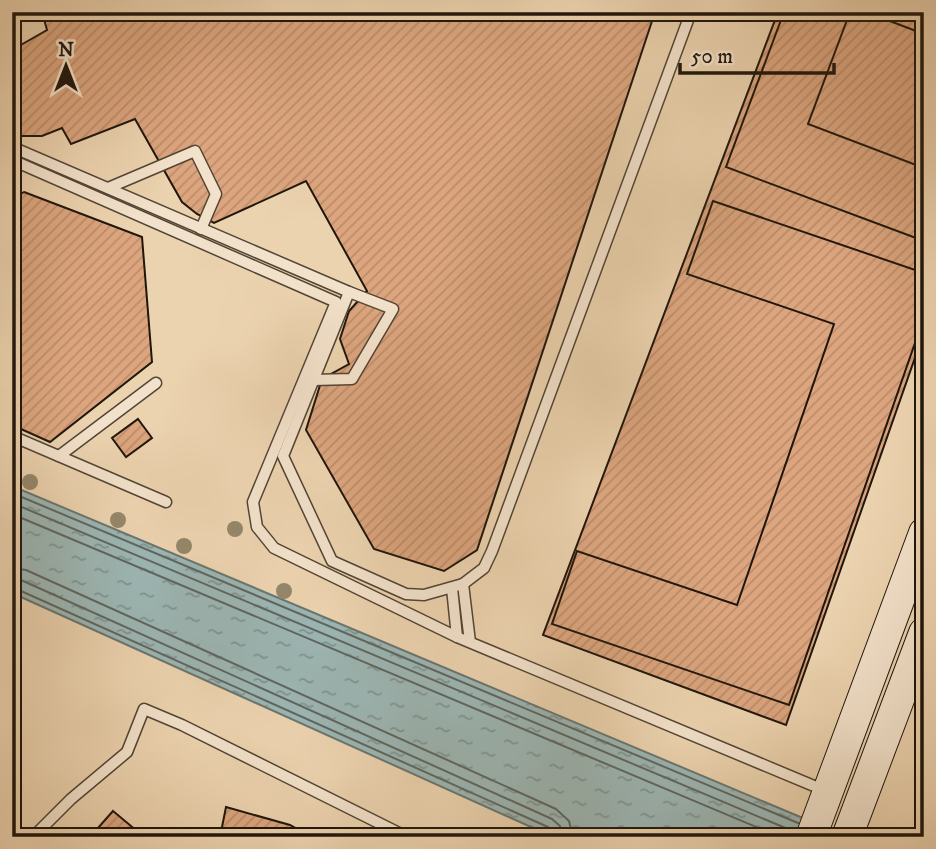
<svg xmlns="http://www.w3.org/2000/svg" width="936" height="849" font-family="'IM FELL DW Pica',serif">
<style>
.water{fill:url(#water-ripples);stroke:#6a7671;stroke-width:2}
.lines{fill:none;stroke-linecap:round;stroke-linejoin:round}
.shore{stroke:#5e6660;stroke-width:2}
.building{fill:url(#building-hatch);stroke:#1f160c;stroke-width:2}
.lane-casing{stroke:#524535;stroke-width:13}
.secondary-casing{stroke:#1f160c;stroke-width:32}
.lane{stroke:#f3e2cb;stroke-width:10}
.secondary{stroke:#f3e2cb;stroke-width:30}
.tree{fill:#95876a}
</style>
<defs>
<pattern id="water-ripples" width="26" height="14" patternUnits="userSpaceOnUse" patternTransform="scale(1.75)"><rect width="26" height="14" fill="#9cb6b4"/><path d="M2 4q2-2 4 0t4 0M15 11q2-2 4 0t4 0" fill="none" stroke="#7f9391"/></pattern>
<pattern id="building-hatch" width="6" height="6" patternUnits="userSpaceOnUse" patternTransform="scale(1.75)"><rect width="6" height="6" fill="#dca57e"/><path d="M-1 1l2-2M0 6l6-6M5 7l2-2" fill="none" stroke="#bc8d6c"/></pattern>
</defs>
<rect width="100%" height="100%" fill="#ecd3af"/>
<filter id="stains"><feTurbulence type="fractalNoise" baseFrequency=".00286" numOctaves="4"/><feColorMatrix values="0 0 0 0 .2 0 0 0 0 .09 0 0 0 0 .02 0 0 0 .5 -.17"/></filter>
<radialGradient id="worn" r=".72"><stop offset=".6" stop-color="#630" stop-opacity="0"/><stop offset="1" stop-color="#630" stop-opacity=".3"/></radialGradient>
<polygon class="water" points="12,486 848,837 553,837 12,593"/>
<g class="lines">
<g class="shore">
<polyline points="12,493 798,823"/>
<polyline points="12,503 795,832"/>
<polyline points="12,514 780,837"/>
<polyline points="12,568 26,570 556,809 569,821 573,837"/>
<polyline points="12,578 21,580 552,819 560,826 562,837"/>
<polyline points="12,587 548,827 552,831 553,837"/>
</g>
</g>
<g class="building">
<polygon points="42,12 655,12 477,550 444,571 374,549 306,430 322,379 349,364 340,339 349,311 367,291 306,181 214,223 197,214 182,202 135,119 71,144 62,128 42,136 21,136 12,130 12,50 47,30"/>
<polygon points="778,12 924,12 924,332 786,725 543,635"/>
<polygon points="784,12 850,12 808,124 924,168 924,241 726,167"/>
<polygon points="866,12 924,12 924,34"/>
<polygon points="24,192 142,237 152,362 50,442 12,425 12,199"/>
<polygon points="713,201 924,273 924,317 789,705 552,624 577,551 737,605 834,324 687,274"/>
<polygon points="138,419 152,438 126,457 112,438"/>
<polygon points="226,807 290,825 311,837 220,837"/>
<polygon points="113,811 143,836 142,837 90,837"/>
</g>
<g class="lines">
<defs>
<g id="lane">
<polyline points="12,147 349,292 283,456 332,561 406,594 424,595 463,584 484,568 492,551 691,12"/>
<polyline points="12,160 336,302 253,502 257,527 274,548 457,637 826,791"/>
<polyline points="108,188 195,151 216,194 201,229"/>
<polyline points="313,380 352,379 393,309 349,292"/>
<polyline points="12,436 166,502"/>
<polyline points="59,456 156,383"/>
<polyline points="463,584 470,642"/>
<polyline points="452,588 457,637"/>
<polyline points="33,837 71,799 127,752 144,709 182,725 407,837"/>
</g>
<g id="secondary">
<polyline points="811,837 924,533"/>
<polyline points="847,837 924,633"/>
</g>
</defs>
<use href="#lane" class="lane-casing"/>
<use href="#secondary" class="secondary-casing"/>
<use href="#lane" class="lane"/>
<use href="#secondary" class="secondary"/>
</g>
<g class="tree">
<circle cx="30" cy="482" r="8"/>
<circle cx="118" cy="520" r="8"/>
<circle cx="235" cy="529" r="8"/>
<circle cx="184" cy="546" r="8"/>
<circle cx="284" cy="591" r="8"/>
</g>
<rect width="936" height="849" fill="none" stroke="#ecd3af" stroke-width="42"/>
<rect x="14" y="14" width="908" height="821" fill="none" stroke="#1f160c" stroke-width="3.5"/>
<rect x="21" y="21" width="894" height="807" fill="none" stroke="#1f160c" stroke-width="2"/>
<g transform="translate(66 66)" stroke="#f3e2cb" stroke-width="5" paint-order="stroke">
<path d="M0-5L12 26L0 18L-12 26Z" fill="#1f160c"/>
<text y="-10" font-size="19" font-weight="bold" text-anchor="middle" fill="#1f160c">N</text>
</g>
<path d="M680 63v10h154v-10" fill="none" stroke="#1f160c" stroke-width="3.5"/>
<text x="691" y="63" font-size="21" fill="#1f160c" stroke="#f3e2cb" stroke-width="5" paint-order="stroke">50 m</text>
<rect width="100%" height="100%" filter="url(#stains)"/>
<rect width="100%" height="100%" fill="url(#worn)"/>
</svg>
